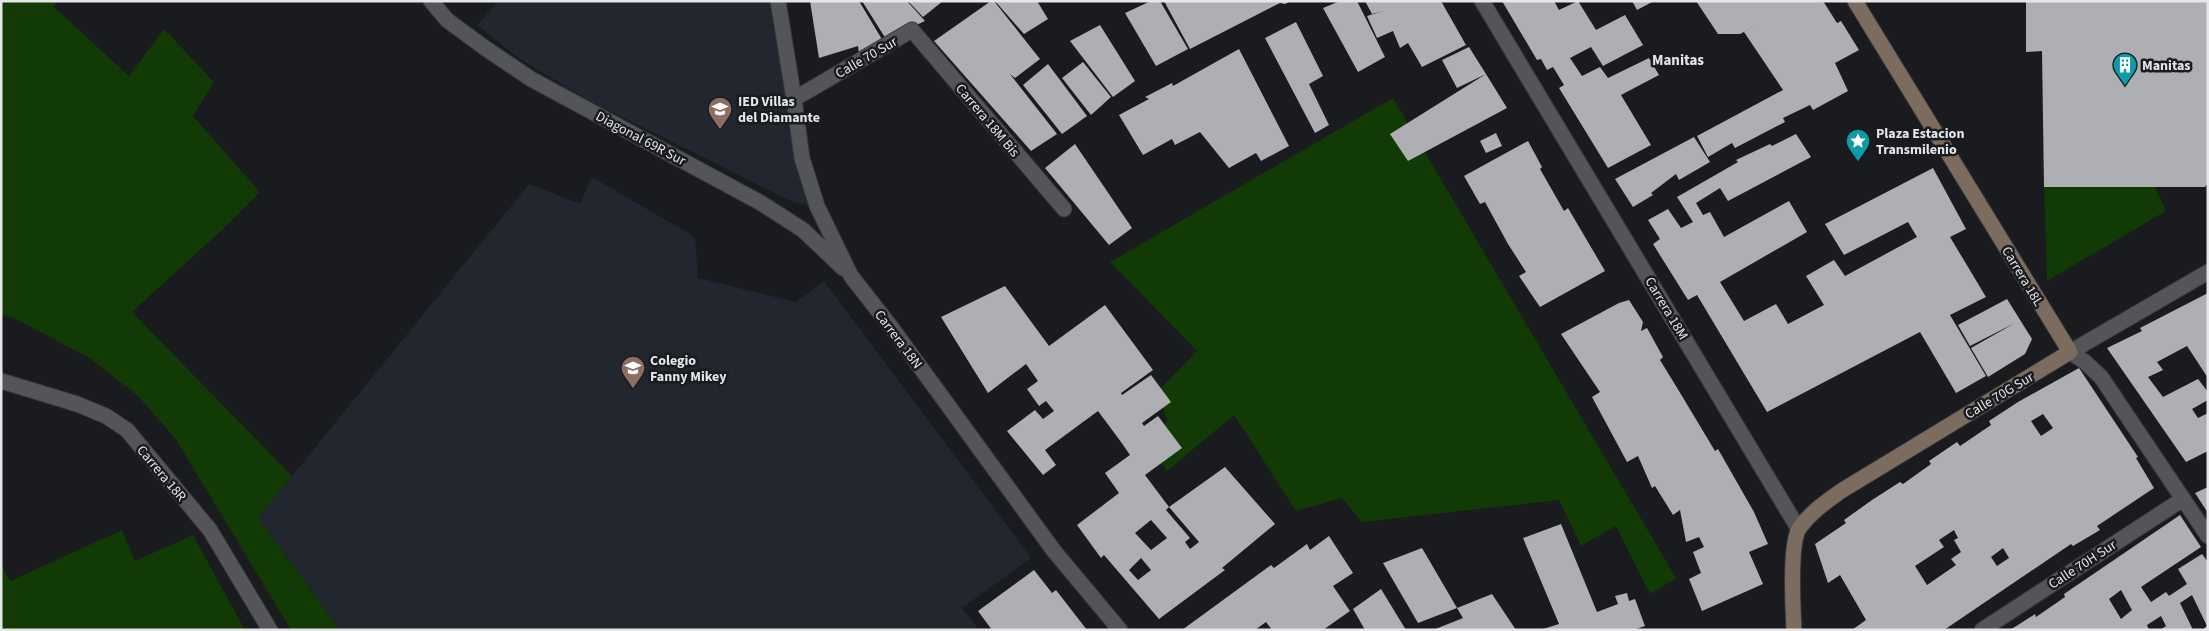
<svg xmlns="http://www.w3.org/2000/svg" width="2209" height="631" font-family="'Source Sans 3',sans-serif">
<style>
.built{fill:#22262e}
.green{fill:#113a05}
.building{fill:#adafb3;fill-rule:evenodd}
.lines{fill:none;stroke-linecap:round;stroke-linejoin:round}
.street-casing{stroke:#36373a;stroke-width:17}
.secondary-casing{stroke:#36373a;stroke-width:17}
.street{stroke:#535559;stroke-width:15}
.secondary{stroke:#7b6c5e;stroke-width:15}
.labels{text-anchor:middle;stroke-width:5;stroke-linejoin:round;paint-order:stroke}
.street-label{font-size:14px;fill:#e5e6e9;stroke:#191b1e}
.poi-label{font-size:14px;font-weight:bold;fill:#e5e6e9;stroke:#191b1e;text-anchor:start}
.neighbourhood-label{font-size:15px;font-weight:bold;fill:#e5e6e9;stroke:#191b1e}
</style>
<rect width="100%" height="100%" fill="#191b1e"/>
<g class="built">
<polygon points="499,1 772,1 814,207 793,202 588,100 520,59 477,25"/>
<polygon points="592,177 695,237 698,278 796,302 824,281 1031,558 962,608 979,630 340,630 258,518 529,184 580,204"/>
</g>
<g class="green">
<polygon points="1,1 57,1 54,7 129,76 164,29 214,82 193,116 260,192 222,230 132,312 292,476 258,518 340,630 291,630 175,438 138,396 91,359 20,321 1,314"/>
<polygon points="1393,98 1676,578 1650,594 1616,526 1581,546 1559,500 1362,522 1342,498 1296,511 1234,415 1167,471 1151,444 1167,421 1158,391 1197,351 1110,262"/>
<polygon points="2044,187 2155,187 2166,211 2047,281"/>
<polygon points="122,530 135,561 193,535 245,630 1,630 1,564 10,581"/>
</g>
<g class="building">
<polygon points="810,1 859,1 883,41 859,53 858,46 819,58"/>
<polygon points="862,1 907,1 925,21 886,39"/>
<polygon points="908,1 943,1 923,17"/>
<polygon points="991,1 994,1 1040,59 1015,78 1010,74 1057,134 1031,151 934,41"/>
<polygon points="995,1 1037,1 1048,19 1024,34"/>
<polygon points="1151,1 1160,1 1188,49 1156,66 1125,13"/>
<polygon points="1164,1 1291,1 1285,4 1280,3 1190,49"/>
<polygon points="1340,1 1357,1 1385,57 1358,72 1323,8"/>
<polygon points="1365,1 1441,1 1466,45 1422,67 1408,43 1400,48 1393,31 1377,38 1367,16 1383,11 1372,14"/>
<polygon points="1502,1 1554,1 1559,10 1578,1 1596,30 1625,15 1643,45 1603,66 1591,47 1570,58 1582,76 1600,67 1608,78 1649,58 1659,75 1621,95 1651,145 1608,168 1559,88 1564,85 1553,67 1547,70 1541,59 1537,60"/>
<polygon points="1632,1 1654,1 1637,10"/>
<polygon points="1696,1 1823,1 1837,23 1841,21 1859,50 1835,63 1848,91 1813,110 1810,105 1783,118 1785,122 1735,148 1732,143 1708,157 1697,136 1783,90 1744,32 1757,25 1740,34 1718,34"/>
<polygon points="2026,1 2208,1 2208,183 2205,187 2044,187 2042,51 2026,52"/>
<polygon points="1296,22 1323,76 1309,84 1329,125 1315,133 1265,38"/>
<polygon points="1100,25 1135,81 1113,97 1070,41"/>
<polygon points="1469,47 1486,74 1507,108 1408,161 1390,134 1486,74 1457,88 1442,60"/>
<polygon points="1239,49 1289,146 1261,161 1256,153 1229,168 1200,132 1175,145 1172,139 1143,155 1119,115 1149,99 1145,97 1172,83 1173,86"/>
<polygon points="1083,62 1111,97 1091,115 1062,78"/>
<polygon points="1048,64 1087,116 1062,134 1023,85"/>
<polygon points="1496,133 1502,146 1486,153 1480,141"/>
<polygon points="1796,134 1811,157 1728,201 1720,188 1696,203 1703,215 1710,212 1724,237 1789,201 1807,232 1720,282 1744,321 1776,304 1788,324 1824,305 1806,276 1834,260 1845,276 1917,237 1908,222 1844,255 1825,224 1933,168 1966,229 1950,237 1986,297 1950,315 1986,376 1956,393 1920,332 1767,412 1697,295 1688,300 1653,244 1660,239 1648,220 1668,209 1681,228 1693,222 1677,197 1738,162 1736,160 1770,144 1772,146"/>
<polygon points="1694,137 1710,162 1679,180 1676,174 1651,193 1653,195 1633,207 1615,179"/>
<polygon points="1528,141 1542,167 1540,169 1564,211 1568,208 1605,271 1540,307 1519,276 1526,272 1508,244 1485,202 1480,204 1464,176"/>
<polygon points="1075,144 1132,228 1109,245 1045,168"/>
<path d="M1005,286L1049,346L1105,305L1153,370L1121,393L1122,395L1151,375L1171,402L1142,423L1144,426L1158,416L1182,448L1145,475L1169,507L1225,467L1275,524L1222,568L1225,570L1159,619L1104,555L1101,558L1077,525L1119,493L1105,473L1130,455L1121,442L1098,411L1045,450L1056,465L1043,475L1007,431L1035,410L1043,419L1054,411L1046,401L1039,406L1027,389L1038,381L1026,364L988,393L941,317ZM1169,507L1199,542L1190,549L1185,542L1190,538L1166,510ZM1151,520L1167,538L1151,550L1135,533ZM1141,558L1151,570L1138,580L1129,570Z"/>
<polygon points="2208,293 2208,378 2187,346 2157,362 2163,370 2148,377 2163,397 2198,379 2208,392 2208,400 2192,409 2198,418 2208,413 2208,451 2186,462 2107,348 2142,331 2140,328"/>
<polygon points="2007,299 2032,339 2025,354 1988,377 1971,348 2015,323 1970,346 1958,325"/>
<polygon points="1629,300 1643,322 1641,331 1647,328 1663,357 1660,360 1679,391 1715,451 1718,449 1754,512 1768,544 1749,552 1763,584 1702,611 1689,579 1701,573 1693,552 1704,547 1699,537 1686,542 1680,510 1673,515 1655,486 1652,488 1638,456 1627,462 1592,397 1600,392 1561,334 1619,303"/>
<path d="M2079,368L2138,457L2136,458L2154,488L2097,526L2100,530L2073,546L2071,544L1944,630H1852L1866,620L1840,575L1828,583L1815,544L1846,523L1844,520L1872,500L1900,482L1903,484L1931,464L1929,461L1957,442L1960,446L1991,425L1989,421L2018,402ZM2043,414L2053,428L2041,436L2031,421ZM1954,530L1958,538L1954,540L1961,552L1951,559L1956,565L1927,585L1915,566L1944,547L1939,540ZM2003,548L2009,558L1997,566L1991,557Z"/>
<polygon points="2208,487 2208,513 2195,493"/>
<path d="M2180,515L2201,547L2141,587L2151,602L2166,592L2169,596L2187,584L2178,569L2202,554L2208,562V630H2202L2207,626L2192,595L2180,603L2193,630H2160L2166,626L2161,616L2147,625L2149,630H2010L2035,614L2036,617L2065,597L2064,594ZM2121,590L2132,610L2121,619L2109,599Z"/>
<polygon points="1561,524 1597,612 1618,604 1615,596 1627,593 1629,601 1635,599 1645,626 1633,630 1540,630 1559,624 1523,538"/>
<polygon points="1329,536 1353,573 1333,586 1350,611 1323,630 1272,630 1266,622 1255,630 1182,630 1271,565 1274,568 1307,544 1310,550"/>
<polygon points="1422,548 1457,608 1418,623 1383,563"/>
<polygon points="1034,570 1052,593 1056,590 1087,630 992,630 978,611"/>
<polygon points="1381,589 1406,630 1365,630 1353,609"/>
<polygon points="1492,594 1516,630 1433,630 1463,618 1457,608"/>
</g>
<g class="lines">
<defs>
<g id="street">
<polyline points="431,1 447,20 485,48 531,79 761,203 803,230 843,268"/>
<polyline points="778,1 794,99 802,158 817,206 851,276 891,327 1054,551 1120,630"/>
<polyline points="1482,1 1798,528"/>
<polyline points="794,99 912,30 1064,209"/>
<polyline points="2208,272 2070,352 2085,362 2101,377 2208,536"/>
<polyline points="1,381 77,404 106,416 127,430 210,530 270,630"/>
<polyline points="1982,630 2183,499"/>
</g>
<path id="secondary" d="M1794,630C1793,609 1789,542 1800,527C1811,512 1826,502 1841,491L2070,352L1855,1"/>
</defs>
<use href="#street" class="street-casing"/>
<use href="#secondary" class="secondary-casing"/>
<use href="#street" class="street"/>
<use href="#secondary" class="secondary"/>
</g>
<defs>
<symbol id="building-pin" viewBox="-11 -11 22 30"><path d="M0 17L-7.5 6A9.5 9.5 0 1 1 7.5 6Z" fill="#0f9aa8" stroke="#191b1e"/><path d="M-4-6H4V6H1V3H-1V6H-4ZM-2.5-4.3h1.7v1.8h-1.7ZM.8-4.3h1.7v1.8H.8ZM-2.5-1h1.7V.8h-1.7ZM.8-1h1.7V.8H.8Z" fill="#fff"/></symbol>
<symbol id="school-pin" viewBox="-11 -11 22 30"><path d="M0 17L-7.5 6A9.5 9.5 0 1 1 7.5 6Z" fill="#8d6e63" stroke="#191b1e"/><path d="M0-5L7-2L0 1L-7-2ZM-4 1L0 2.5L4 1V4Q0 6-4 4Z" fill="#fff"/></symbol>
<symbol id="sight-pin" viewBox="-11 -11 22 30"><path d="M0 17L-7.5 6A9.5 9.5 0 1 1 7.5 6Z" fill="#0f9aa8" stroke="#191b1e"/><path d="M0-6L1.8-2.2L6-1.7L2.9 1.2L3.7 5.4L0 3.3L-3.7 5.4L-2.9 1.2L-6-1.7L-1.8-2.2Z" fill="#fff"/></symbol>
</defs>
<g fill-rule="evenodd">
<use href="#building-pin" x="2111" y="51" width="28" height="38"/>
<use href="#school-pin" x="706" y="95" width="28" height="38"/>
<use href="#sight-pin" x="1844" y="127" width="28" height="38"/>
<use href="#school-pin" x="619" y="354" width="28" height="38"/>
</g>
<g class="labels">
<g class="street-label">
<text transform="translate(866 57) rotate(-30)" y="5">Calle 70 Sur</text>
<text transform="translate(988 120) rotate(50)" y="5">Carrera 18M Bis</text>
<text transform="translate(641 138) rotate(28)" y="5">Diagonal 69R Sur</text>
<text transform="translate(2023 276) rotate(59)" y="5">Carrera 18L</text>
<text transform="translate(1667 308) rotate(59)" y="5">Carrera 18M</text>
<text transform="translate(899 339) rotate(53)" y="5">Carrera 18N</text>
<text transform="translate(1999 395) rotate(-31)" y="5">Calle 70G Sur</text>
<text transform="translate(162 473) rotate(50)" y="5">Carrera 18R</text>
<text transform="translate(2082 564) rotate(-33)" y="5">Calle 70H Sur</text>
</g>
<g class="poi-label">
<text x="2142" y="70">Manitas</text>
<text x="738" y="106">IED Villas<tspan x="738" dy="16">del Diamante</tspan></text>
<text x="1876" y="138">Plaza Estacion<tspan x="1876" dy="16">Transmilenio</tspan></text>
<text x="650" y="365">Colegio<tspan x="650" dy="16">Fanny Mikey</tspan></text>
</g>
<g class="neighbourhood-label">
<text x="1678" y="65">Manitas</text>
</g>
</g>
<rect width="2209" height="631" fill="none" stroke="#e5e6e9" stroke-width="5"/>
</svg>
